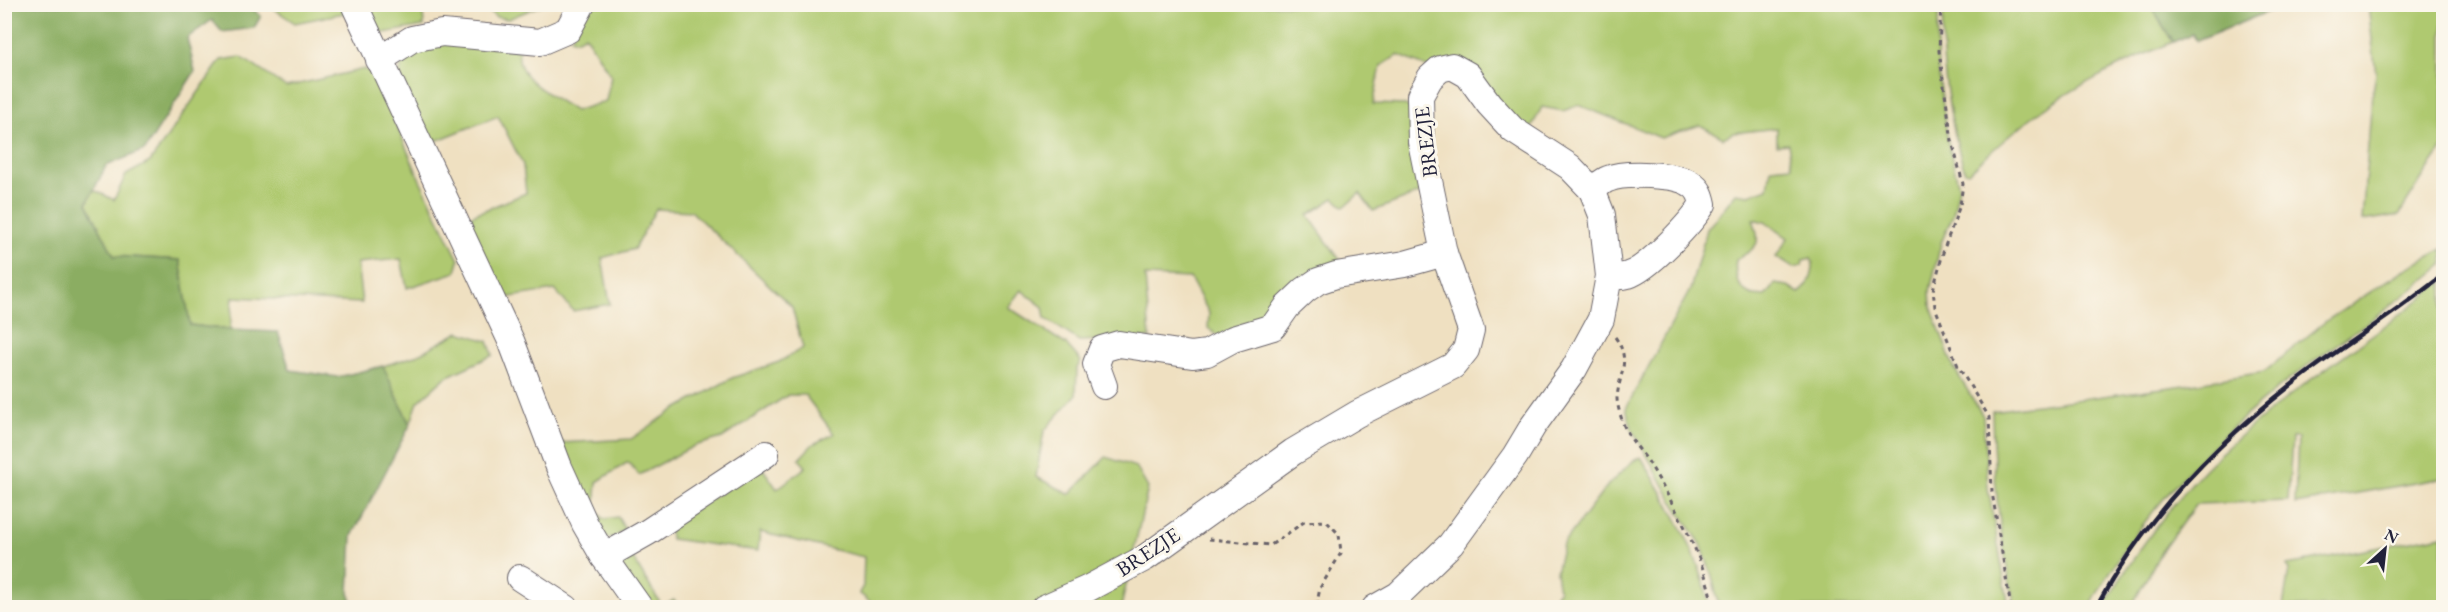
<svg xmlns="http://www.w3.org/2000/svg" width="2448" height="612" font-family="'EB Garamond',serif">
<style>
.green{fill:#afc96f;stroke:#687655;stroke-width:1.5;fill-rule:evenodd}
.forest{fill:#8bad62;stroke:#56684e;stroke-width:1.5}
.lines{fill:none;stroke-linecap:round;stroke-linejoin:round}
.minor-casing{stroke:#6a646a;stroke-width:28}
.path{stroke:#6a646a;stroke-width:3;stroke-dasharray:4.5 4.5;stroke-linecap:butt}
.minor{stroke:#fff;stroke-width:26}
.rail{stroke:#22223b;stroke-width:4.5}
.labels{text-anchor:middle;stroke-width:6;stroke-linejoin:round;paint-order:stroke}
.street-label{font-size:21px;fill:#22223b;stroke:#fbf7ec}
</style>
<rect width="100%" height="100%" fill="#fbf7ec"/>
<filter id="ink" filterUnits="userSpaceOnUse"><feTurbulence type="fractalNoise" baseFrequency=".0167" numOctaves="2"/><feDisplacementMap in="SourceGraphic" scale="12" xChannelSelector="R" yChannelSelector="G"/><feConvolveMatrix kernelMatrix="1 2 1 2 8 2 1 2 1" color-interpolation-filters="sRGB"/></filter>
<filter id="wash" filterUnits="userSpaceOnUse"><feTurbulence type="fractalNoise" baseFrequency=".008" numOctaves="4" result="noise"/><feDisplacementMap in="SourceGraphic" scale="24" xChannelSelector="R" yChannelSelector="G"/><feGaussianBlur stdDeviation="1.35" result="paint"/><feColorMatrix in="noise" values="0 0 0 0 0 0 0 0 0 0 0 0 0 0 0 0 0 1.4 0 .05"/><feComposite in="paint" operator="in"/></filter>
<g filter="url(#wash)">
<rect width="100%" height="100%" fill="#efe0c1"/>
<g class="green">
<polygon points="268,5 346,5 349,12 295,23"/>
<polygon points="368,5 428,5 423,14 424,26 384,33 375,28"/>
<polygon points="481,5 542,5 508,19 496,17"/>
<path d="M588,5H1939L1937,47L1938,68L1948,143L1959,187L1953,215L1941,243L1930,291L1931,307L1954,368L1983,416L1988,488L2009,607H1719L1712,576L1701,544L1675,505L1632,429L1626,408L1690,290L1707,229L1736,193L1749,195L1768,188L1771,168L1792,166L1788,144L1777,145V128L1733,133L1723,138L1700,125L1661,138L1579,105L1563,111L1542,107L1529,132L1496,103L1427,67L1398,55L1381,66L1373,104L1406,105L1416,114L1425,191L1373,211L1360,193L1344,207L1334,198L1308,215L1345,267L1271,317L1218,336L1208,328L1209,313L1190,278L1145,276L1150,338L1079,341L1045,318L1043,307L1021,290L1008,307L1067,345L1081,361L1077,368L1076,395L1044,431L1036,477L1070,494L1106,457L1136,467L1148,488L1121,607L878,608L859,593L863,586L864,557L760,532L758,551L671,539L667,527L761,466L777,489L806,467L799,459L813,444L834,434L805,395H788L722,438L694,446L639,475L628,462L597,482L595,509L604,519L618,517L625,530L614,537L603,539L561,443L631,439L671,412L732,378L779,362L803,348L792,307L691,211L656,209L634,249L602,258L610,304L573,311L555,290L504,298L463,219L526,193L523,165L498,116L428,144L397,86L401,66L417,46L444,39L519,50C514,80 554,96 575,111L606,101L611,76L585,35L576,40L571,38ZM1753,219L1765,222L1788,238L1776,257L1793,268L1802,266L1803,260L1811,258C1816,269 1810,286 1799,293L1788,286L1775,284L1765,296C1761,295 1754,296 1750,294C1737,288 1734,272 1736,260C1758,246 1762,246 1753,219Z"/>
<path d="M1944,5H2150L2173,42C2124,63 2074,86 2031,118C2009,135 1988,154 1968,173L1965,172C1950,125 1938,54 1944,5Z"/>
<polygon points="2368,5 2443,5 2443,148 2426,172 2399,215 2362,221 2372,97 2376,74"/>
<polygon points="241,57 286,87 364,69 375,75 420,180 459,260 456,272 407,288 401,259 357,263 362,303 233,297 230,330 190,325 180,260 114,256 87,203 94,190 114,200 126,175 150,162 221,60"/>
<path d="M2443,249V265C2400,301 2353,332 2308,365C2220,431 2141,510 2090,607H2015C2000,542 1993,478 1992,411L2185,385L2264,372L2326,321L2404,270Z"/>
<path d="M2443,281V478L2295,504L2298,438H2292L2288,501L2196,504L2161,552L2131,607H2103C2136,552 2175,496 2222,452C2291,388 2371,340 2443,281Z"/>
<polygon points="459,332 488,341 493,355 446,377 418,402 410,425 383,366 415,356"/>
<path d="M1641,457C1667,501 1702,556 1709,607H1547L1559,591L1556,572L1563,544L1608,485L1633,461Z"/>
<polygon points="2443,535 2443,607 2283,607 2289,570 2287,565"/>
<polygon points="626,547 662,606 674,600 680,607 646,607 621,565"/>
</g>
<g class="forest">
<polygon points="247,4 261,16 254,28 222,32 212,20 187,38 195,71 145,150 106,166 87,203 114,256 180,260 190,325 230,330 278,332 290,370 338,377 383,366 410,425 352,536 349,593 354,607 5,607 5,5"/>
<polygon points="2150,5 2284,5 2197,41 2192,34 2173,42"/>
</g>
</g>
<g filter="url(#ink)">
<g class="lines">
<defs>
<g id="minor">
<polyline points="354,4 512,343 559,467 585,524 604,557 640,608"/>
<polyline points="379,60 412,39 442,33 540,42 568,30 582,4"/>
<path d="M1592,190C1597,187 1602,181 1608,179C1624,172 1676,174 1691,184C1699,189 1701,195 1703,204C1692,222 1648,269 1628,275C1622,277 1614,276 1609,276"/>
<polyline points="1104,386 1096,364 1102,349 1119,344 1192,355 1207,353 1233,339 1273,327 1287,307 1305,290 1318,281 1336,275 1405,264 1444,253"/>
<polyline points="604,557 648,532 766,454"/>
<polyline points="520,578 566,608"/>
<polyline points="1044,608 1087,589 1145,558 1293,452 1357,414 1453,366 1466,350 1471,330 1444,253 1421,142 1420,96 1430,78 1440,69 1452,66 1468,75 1489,104 1513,130 1570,167 1592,190 1602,215 1609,276 1601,319 1574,369 1533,426 1515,456 1451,544 1398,595 1375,608"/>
</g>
</defs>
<use href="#minor" class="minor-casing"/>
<g class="path">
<polyline points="1941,4 1939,51 1952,141 1963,184 1960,205 1944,249 1933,290 1935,307 1958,366 1989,417 1992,492 2011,608"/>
<path d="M1615,337C1632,360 1619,374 1617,398C1617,404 1620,414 1622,420C1627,438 1642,451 1651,466C1676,510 1705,557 1713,608"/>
<polyline points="1209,539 1271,545 1304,522 1326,521 1339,534 1341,553 1320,588 1316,608"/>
</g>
<use href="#minor" class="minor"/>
<path class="rail" d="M2096,608C2146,514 2223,436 2307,373C2352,339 2401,310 2444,274"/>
</g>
</g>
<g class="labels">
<g class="street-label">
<text transform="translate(1426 142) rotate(-97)" y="7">BREZJE</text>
<text transform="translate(1148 552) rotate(-33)" y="7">BREZJE</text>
</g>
</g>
<rect width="2448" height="612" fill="none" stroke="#fbf7ec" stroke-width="24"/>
<g transform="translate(2385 549) rotate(27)" stroke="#fbf7ec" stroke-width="4.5" paint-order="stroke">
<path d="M0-4.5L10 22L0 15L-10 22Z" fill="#22223b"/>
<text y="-9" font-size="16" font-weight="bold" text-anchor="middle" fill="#22223b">N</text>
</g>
</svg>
